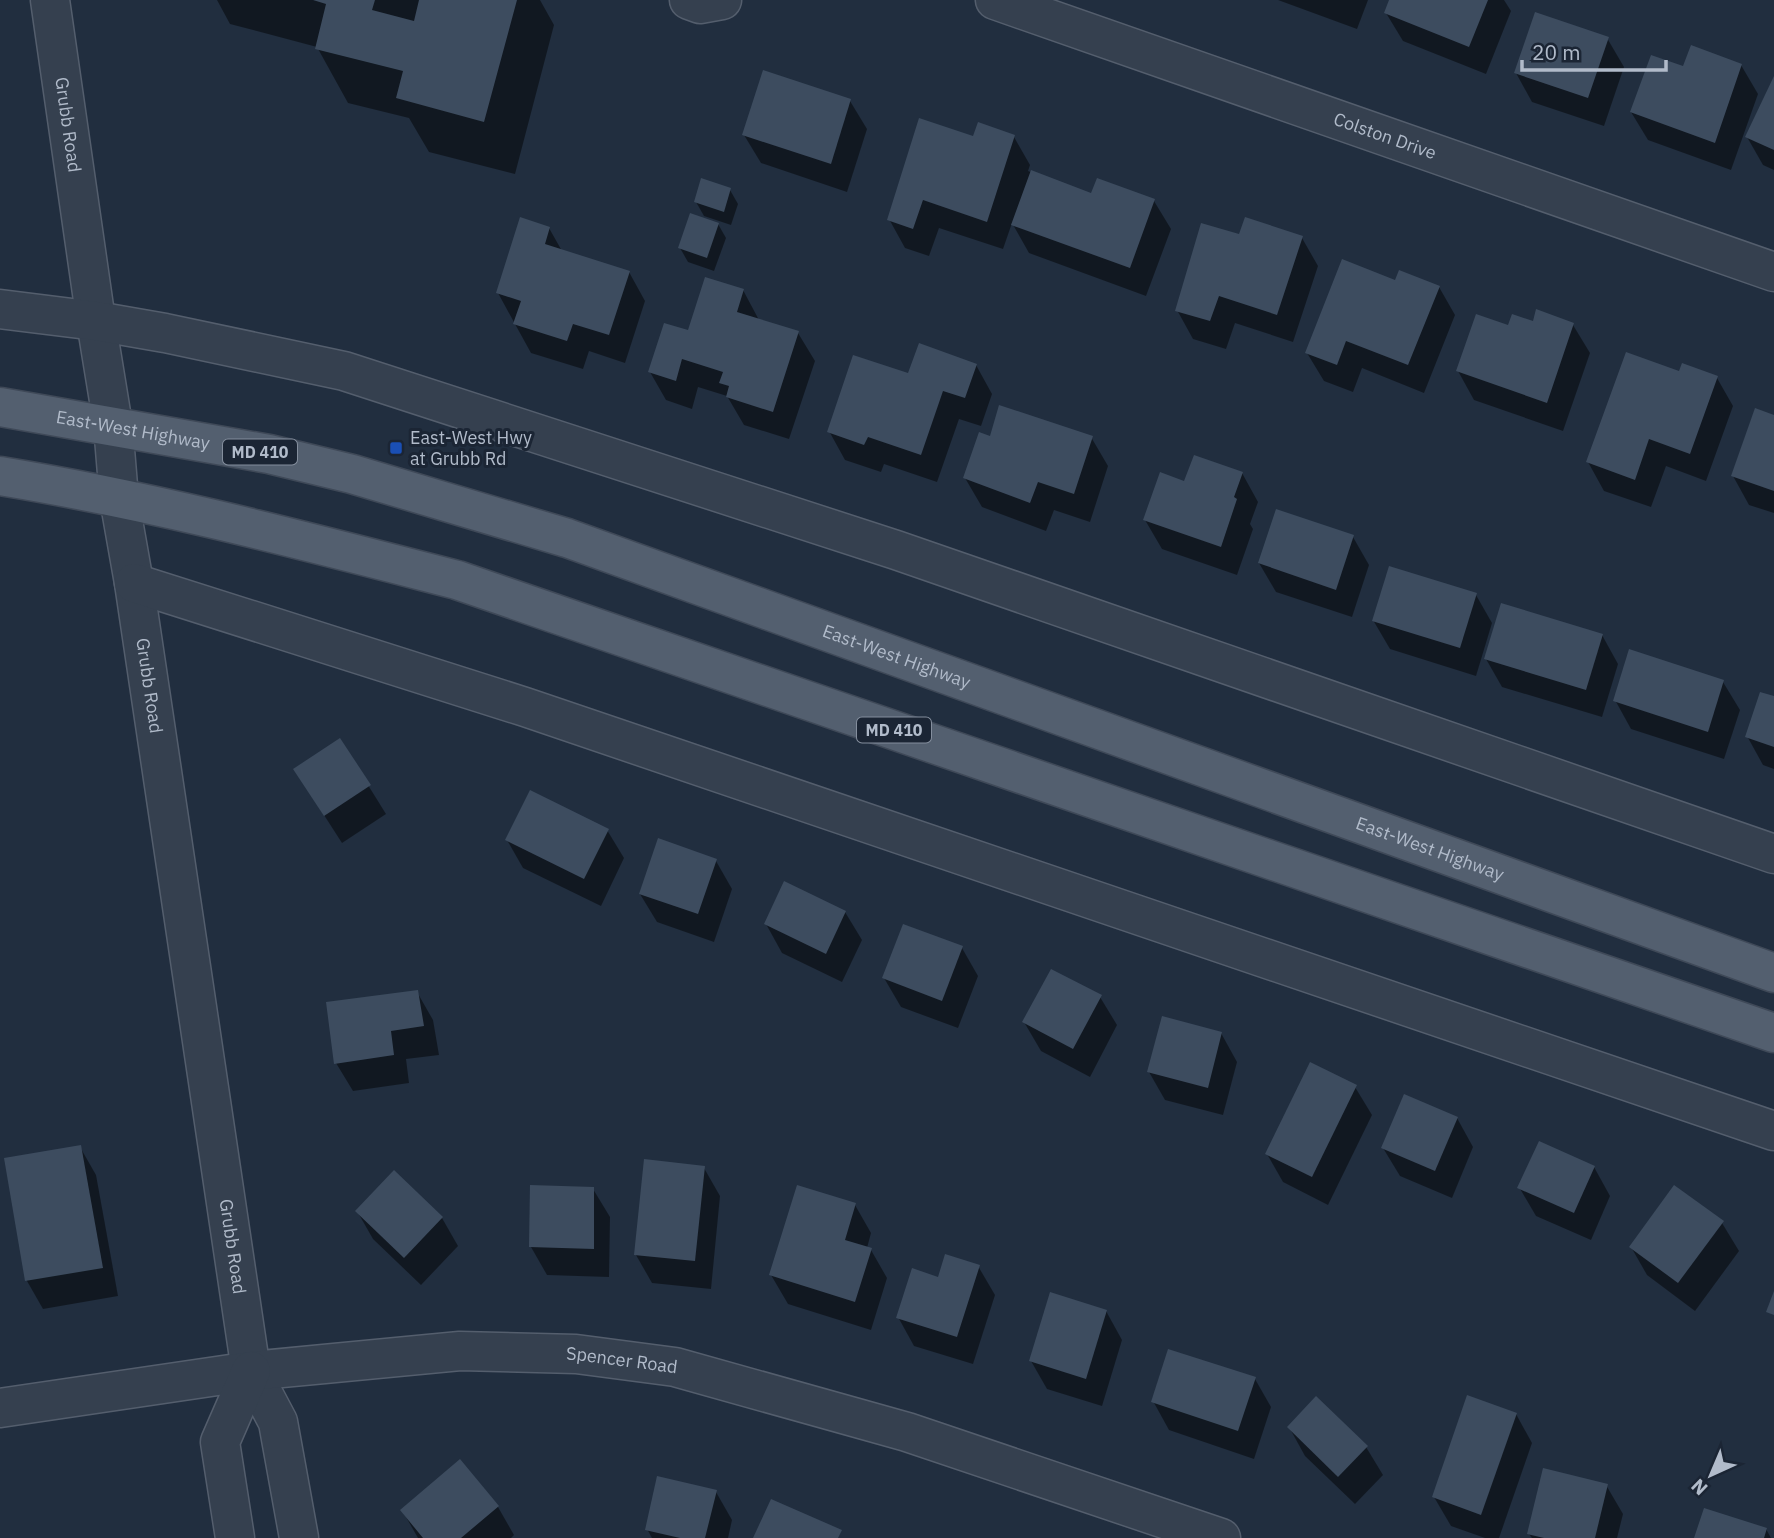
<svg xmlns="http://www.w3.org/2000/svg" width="1774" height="1538" font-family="'IBM Plex Sans',sans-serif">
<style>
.shadow{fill:#0007}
.building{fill:#3d4c5f}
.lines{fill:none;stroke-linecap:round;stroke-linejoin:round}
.minor-casing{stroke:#545e6d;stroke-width:41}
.major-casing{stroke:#3f4958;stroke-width:41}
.minor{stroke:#35404f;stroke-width:38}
.major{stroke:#535f6f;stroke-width:38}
.transit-dot{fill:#1a4fb4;stroke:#1b2534;stroke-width:2.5}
.labels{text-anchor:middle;stroke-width:6;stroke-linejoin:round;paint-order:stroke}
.shield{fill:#1b2534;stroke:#848e9d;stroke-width:2}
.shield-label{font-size:16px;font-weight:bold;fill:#b1bbca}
.street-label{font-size:18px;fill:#b1bbca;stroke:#1b2534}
.poi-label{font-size:18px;fill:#b1bbca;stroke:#1b2534;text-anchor:start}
</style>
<rect width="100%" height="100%" fill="#212e3f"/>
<g class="shadow">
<polygon points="217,0 540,0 554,25 515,174 429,152 409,118 348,103 317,47 230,24"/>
<polygon points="1278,0 1368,0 1357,29"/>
<polygon points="1391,0 1504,0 1511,11 1486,74 1403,41 1386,13"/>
<polygon points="1607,38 1624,67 1604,126 1532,102 1516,73"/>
<polygon points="1741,65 1758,94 1731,170 1648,140 1631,112 1684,68"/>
<polygon points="1774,80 1774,170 1763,165 1747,137"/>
<polygon points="850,101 867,129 847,192 761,163 744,135"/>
<polygon points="1014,137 1030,165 1028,171 1092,195 1154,201 1171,229 1146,296 1029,253 1012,223 1003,249 939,228 929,256 905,248 889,219 975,138"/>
<polygon points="730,190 738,204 731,225 704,216 696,202"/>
<polygon points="718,224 726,238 714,271 688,262 680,248"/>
<polygon points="549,228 562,251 629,272 645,301 625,363 589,351 583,369 531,353 515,324 498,293"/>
<polygon points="1241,236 1302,238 1318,266 1293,342 1235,323 1226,349 1193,339 1177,310"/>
<polygon points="1396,282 1439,287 1455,315 1424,393 1362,368 1353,392 1324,381 1307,353"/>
<polygon points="743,290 759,320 798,333 815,361 789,439 744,425 727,396 698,387 692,409 666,400 650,372"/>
<polygon points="1534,324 1573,325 1590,353 1563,431 1474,400 1458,371 1509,327"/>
<polygon points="976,365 992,394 981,426 959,419 937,482 884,464 881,472 845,460 829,431 909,376"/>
<polygon points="1680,374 1717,378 1733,406 1706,481 1666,466 1651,507 1604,491 1588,462"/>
<polygon points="1774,417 1774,513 1749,505 1733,476"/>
<polygon points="1091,437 1108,466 1090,522 1054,510 1046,531 982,507 965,478 991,438"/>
<polygon points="1242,473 1258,502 1250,524 1253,529 1237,575 1162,549 1145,520 1185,483"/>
<polygon points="1353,537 1369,565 1352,617 1276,592 1259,563"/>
<polygon points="1476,595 1492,623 1476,676 1390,649 1373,620"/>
<polygon points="1602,635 1618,664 1602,717 1502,687 1486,659"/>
<polygon points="1723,682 1740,710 1724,759 1631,729 1615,700"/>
<polygon points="1774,698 1774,769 1763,765 1747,736"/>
<polygon points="340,740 386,814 342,843 295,770"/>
<polygon points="607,830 624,858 601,906 523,868 507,840"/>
<polygon points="716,861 732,889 714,942 657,922 640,894"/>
<polygon points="845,912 862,940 842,982 782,953 766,924"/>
<polygon points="962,948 978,976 958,1028 901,1007 884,978"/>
<polygon points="417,992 433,1020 439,1055 406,1059 409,1083 353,1091 336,1063"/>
<polygon points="1100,997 1117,1025 1090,1077 1041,1051 1024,1022"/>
<polygon points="1221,1033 1237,1062 1223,1115 1165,1100 1149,1072"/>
<polygon points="1355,1087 1372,1115 1328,1205 1283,1182 1267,1154"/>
<polygon points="1457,1118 1473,1147 1452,1198 1400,1176 1383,1148"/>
<polygon points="80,1147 96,1175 118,1296 43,1309 27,1281 6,1159"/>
<polygon points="1594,1167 1610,1196 1591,1240 1536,1216 1519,1187"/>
<polygon points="704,1168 720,1196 711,1289 652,1283 636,1255"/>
<polygon points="593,1189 610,1217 609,1277 547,1275 531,1247"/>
<polygon points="855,1205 871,1233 867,1248 871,1250 887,1278 871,1330 788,1304 771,1275"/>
<polygon points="357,1211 442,1218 458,1246 421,1285 373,1239"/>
<polygon points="1722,1223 1739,1251 1695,1311 1647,1275 1631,1247"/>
<polygon points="978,1266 995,1295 973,1364 914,1346 898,1317 939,1279"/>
<polygon points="1106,1311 1122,1340 1102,1406 1047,1389 1031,1361"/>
<polygon points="1255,1379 1271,1407 1254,1459 1169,1430 1153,1401"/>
<polygon points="1516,1414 1532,1443 1499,1538 1485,1538 1451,1526 1434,1497"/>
<polygon points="1289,1427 1366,1447 1383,1475 1355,1504 1305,1456"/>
<polygon points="460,1461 498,1507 514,1535 511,1538 418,1538 402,1510"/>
<polygon points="1606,1485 1623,1514 1617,1538 1532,1538 1529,1534"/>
<polygon points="716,1492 732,1520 728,1538 652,1538 647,1529"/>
<polygon points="1766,1529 1771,1538 1696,1538"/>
</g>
<g class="building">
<polygon points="313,0 375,0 372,10 414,21 419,0 517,0 484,122 396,98 403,71 315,49 326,4"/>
<polygon points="1389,0 1488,0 1469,47 1384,13"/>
<polygon points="1535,12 1609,37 1588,98 1514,73"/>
<polygon points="1691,45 1742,64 1715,143 1630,112 1651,55 1683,66"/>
<polygon points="763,70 851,99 831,164 742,135"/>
<polygon points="1774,76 1774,150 1745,137"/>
<polygon points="919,118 973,136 978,122 1015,135 987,222 923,200 913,229 887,220"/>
<polygon points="1031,170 1091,193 1097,178 1155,199 1130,268 1011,225"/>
<polygon points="701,178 731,188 724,212 694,202"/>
<polygon points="690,213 719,223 707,258 678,248"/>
<polygon points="520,217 550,227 545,244 630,271 609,335 573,324 567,341 513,324 521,301 496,293"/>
<polygon points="1245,217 1303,236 1277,315 1219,296 1210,321 1175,311 1201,223 1239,234"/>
<polygon points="1342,259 1395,280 1399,270 1440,286 1408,365 1346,341 1337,365 1305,353"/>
<polygon points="705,277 744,289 737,312 799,331 773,412 726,397 729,386 719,383 723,372 682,359 676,381 648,372 664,323 688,330"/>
<polygon points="1536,309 1574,323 1547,403 1456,371 1476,314 1508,325 1512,314 1533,321"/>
<polygon points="919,343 977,364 965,398 943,391 921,455 868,437 864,445 827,432 853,355 908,373"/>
<polygon points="1626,352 1679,371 1682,363 1718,376 1690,454 1649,439 1635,480 1586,462"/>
<polygon points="999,405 1093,436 1074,494 1038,482 1030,503 963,478 979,432 990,436"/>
<polygon points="1755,408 1774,415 1774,491 1731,476"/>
<polygon points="1194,455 1243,472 1234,497 1237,499 1221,547 1143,520 1160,472 1184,481"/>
<polygon points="1276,509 1354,535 1336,590 1258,563"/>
<polygon points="1389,566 1477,593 1460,648 1372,621"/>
<polygon points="1501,603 1603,634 1586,690 1484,659"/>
<polygon points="1629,649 1724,680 1708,732 1613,701"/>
<polygon points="1760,692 1774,696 1774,747 1745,737"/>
<polygon points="340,738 371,785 324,816 293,769"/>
<polygon points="530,790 609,829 584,879 505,840"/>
<polygon points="658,838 717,859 698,914 639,894"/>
<polygon points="784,881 846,911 826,954 764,924"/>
<polygon points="903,924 963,946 942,1001 882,978"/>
<polygon points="1051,969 1102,995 1073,1049 1022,1022"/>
<polygon points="418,990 424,1026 391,1031 394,1055 334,1064 326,1002"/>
<polygon points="1162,1016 1222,1032 1208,1088 1147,1072"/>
<polygon points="1310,1062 1357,1085 1312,1177 1265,1154"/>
<polygon points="1404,1094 1458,1117 1435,1171 1381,1148"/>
<polygon points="1539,1141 1595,1166 1574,1213 1517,1188"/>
<polygon points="81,1145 103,1268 25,1281 4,1158"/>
<polygon points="644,1159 705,1166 695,1261 634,1255"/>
<polygon points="394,1170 443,1217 404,1258 355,1211"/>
<polygon points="530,1185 594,1187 594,1249 529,1247"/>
<polygon points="797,1185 856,1203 845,1240 872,1248 855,1302 769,1275"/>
<polygon points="1674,1185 1724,1221 1678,1283 1629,1247"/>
<polygon points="945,1254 980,1265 957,1337 896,1318 912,1268 938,1277"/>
<polygon points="1774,1291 1774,1315 1766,1312"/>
<polygon points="1050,1292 1107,1310 1086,1379 1029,1361"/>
<polygon points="1168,1349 1256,1377 1238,1431 1151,1402"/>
<polygon points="1467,1395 1517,1413 1481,1515 1432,1497"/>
<polygon points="1316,1396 1368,1446 1338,1477 1287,1427"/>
<polygon points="460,1459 499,1506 461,1538 423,1538 400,1510"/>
<polygon points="1543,1468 1608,1484 1595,1538 1544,1538 1527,1534"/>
<polygon points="657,1476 717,1490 705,1538 680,1538 645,1530"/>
<polygon points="771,1499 842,1530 838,1538 753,1538"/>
<polygon points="1704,1508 1767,1528 1764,1538 1694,1538"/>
</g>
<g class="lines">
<defs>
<g id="minor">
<path id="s1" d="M50,0L96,321L113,425L119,498L134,583L251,1371L278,1422L299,1538"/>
<polyline points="689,0 700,4 722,0"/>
<path id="s2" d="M995,0L1774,272"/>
<polyline points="0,309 96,321 165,333 344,371 896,550 1774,854"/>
<polyline points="134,583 525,707 1774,1131"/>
<path id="s3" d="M0,1408L251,1371L324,1364L460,1351L576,1354L675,1367L907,1432L1221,1538"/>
<polyline points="235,1538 220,1442 251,1371"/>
</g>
<g id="major">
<path id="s4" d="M0,407L269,454L352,474L567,538L1774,973"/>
<path d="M0,476C154,501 305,541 457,580L1774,1033"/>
</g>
</defs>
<use href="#minor" class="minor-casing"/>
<use href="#major" class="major-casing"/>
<use href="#minor" class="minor"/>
<use href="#major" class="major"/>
</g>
<rect class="transit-dot" x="389" y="441" width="14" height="14" rx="3.5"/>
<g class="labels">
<g class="shield">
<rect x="223" y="439.5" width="74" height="25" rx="5"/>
<rect x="857" y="717.5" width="74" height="25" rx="5"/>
</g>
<g class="shield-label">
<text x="260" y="458">MD 410</text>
<text x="894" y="736">MD 410</text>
</g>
<g class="street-label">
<text dy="6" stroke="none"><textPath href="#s1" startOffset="126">Grubb Road</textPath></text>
<text dy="6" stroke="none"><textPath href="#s2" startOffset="413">Colston Drive</textPath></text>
<text dy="6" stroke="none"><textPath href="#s4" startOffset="135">East-West Highway</textPath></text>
<text dy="6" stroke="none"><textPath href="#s4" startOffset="933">East-West Highway</textPath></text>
<text dy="6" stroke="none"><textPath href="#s1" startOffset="693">Grubb Road</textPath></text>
<text dy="6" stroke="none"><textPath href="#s4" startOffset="1500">East-West Highway</textPath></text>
<text dy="6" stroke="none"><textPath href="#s1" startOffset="1260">Grubb Road</textPath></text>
<text dy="6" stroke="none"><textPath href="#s3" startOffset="626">Spencer Road</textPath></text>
</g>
<g class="poi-label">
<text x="410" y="444">East-West Hwy<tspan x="410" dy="21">at Grubb Rd</tspan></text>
</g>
</g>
<g transform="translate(1711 1475) rotate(224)" stroke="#1b2534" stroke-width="5" paint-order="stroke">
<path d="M0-5L12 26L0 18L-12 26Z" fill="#b1bbca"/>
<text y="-10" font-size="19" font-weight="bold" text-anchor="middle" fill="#b1bbca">N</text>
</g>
<path d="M1522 60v10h144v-10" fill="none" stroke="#b1bbca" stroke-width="3.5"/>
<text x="1532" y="60" font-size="21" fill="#b1bbca" stroke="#1b2534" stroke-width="5" paint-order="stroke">20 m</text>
</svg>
